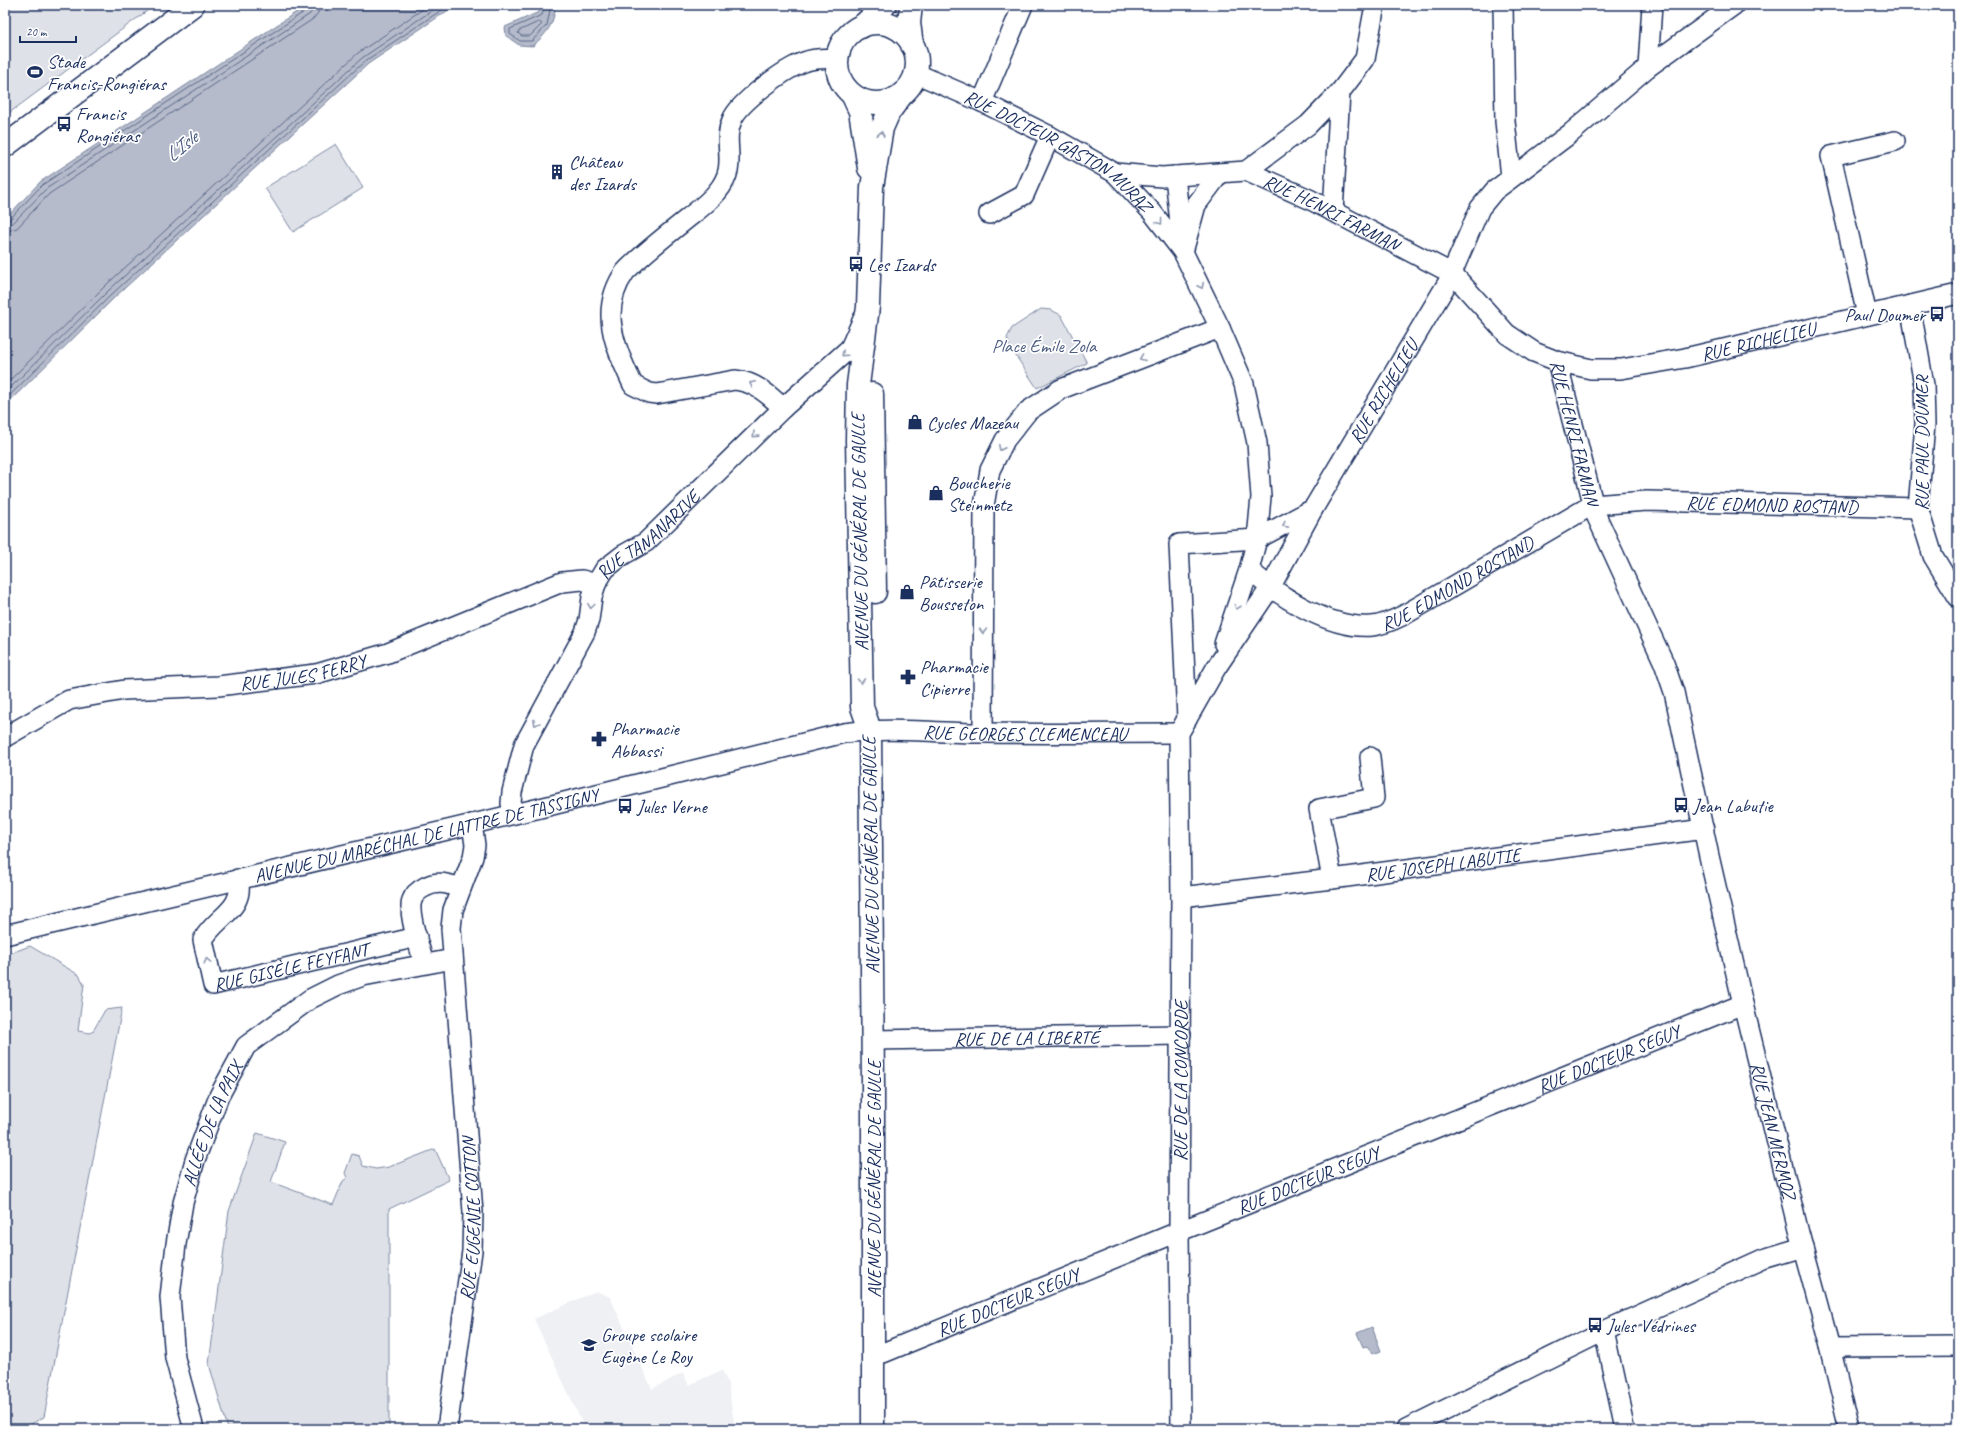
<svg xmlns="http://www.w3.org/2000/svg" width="1963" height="1434" font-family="Caveat,sans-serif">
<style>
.built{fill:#eff0f4}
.green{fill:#dee1e7;stroke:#7c88a2}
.water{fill:#b5bbca;stroke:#77839f}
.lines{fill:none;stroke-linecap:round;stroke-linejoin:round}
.shore{stroke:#596789;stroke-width:1}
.minor-casing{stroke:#1b2f5e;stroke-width:22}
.major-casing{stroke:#1b2f5e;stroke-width:25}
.minor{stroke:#fff;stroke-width:19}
.major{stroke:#fff;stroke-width:22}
.oneway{stroke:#8d97ae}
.labels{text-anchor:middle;stroke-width:3.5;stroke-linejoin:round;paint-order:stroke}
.poi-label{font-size:19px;fill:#1b2f5e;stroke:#fff;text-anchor:start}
.street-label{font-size:19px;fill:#1b2f5e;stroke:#fff}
.park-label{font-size:19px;fill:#4c5c80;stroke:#fff}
.water-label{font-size:20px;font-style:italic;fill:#49597e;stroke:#fff}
</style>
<rect width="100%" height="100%" fill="#fff"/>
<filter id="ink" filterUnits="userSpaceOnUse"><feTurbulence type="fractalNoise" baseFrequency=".025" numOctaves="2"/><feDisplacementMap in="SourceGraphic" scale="8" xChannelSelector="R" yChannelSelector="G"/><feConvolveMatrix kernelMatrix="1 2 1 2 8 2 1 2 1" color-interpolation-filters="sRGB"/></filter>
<g filter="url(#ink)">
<polygon class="built" points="596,1291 610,1297 652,1389 683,1373 689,1385 722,1370 728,1384 735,1429 585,1429 534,1319"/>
<g class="green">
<polygon points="5,5 155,5 5,116"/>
<polygon points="336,144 363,188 293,232 265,188"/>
<polygon points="1041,309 1051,310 1061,315 1087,363 1037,388 1010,347 1007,338 1012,328"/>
<polygon points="30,946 79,975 84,984 78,1031 90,1033 93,1031 105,1010 122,1008 44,1417 22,1429 5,1429 5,955"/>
<polygon points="257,1133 285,1142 271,1182 333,1205 343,1181 347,1178 345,1173 352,1154 359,1156 363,1166 376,1169 389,1167 435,1149 449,1180 389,1209 389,1429 228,1429 209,1364 229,1211"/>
</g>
<g class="water">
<polygon points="307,5 456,5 368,64 114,298 5,406 5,219 40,182"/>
<path d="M542,5H555C555,24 546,34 533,46L519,45L506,36L505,27L539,12Z"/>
<polygon points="1372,1327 1381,1351 1373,1354 1367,1346 1363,1347 1357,1333"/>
</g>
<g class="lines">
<g class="shore">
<polyline points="545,5 542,15 510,29 510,34 520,41 532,41 547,25 551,5"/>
<polygon points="539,22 542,24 530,36 522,36 518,33 519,31"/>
<polyline points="5,221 9,220 42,185 307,10 309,5"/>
<polyline points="5,226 13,223 46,189 310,14 313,10 314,5"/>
<polyline points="5,232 17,228 49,194 313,19 318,13 320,5"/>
<polyline points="5,385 104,287 358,53 429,5"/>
<polyline points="5,393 108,291 362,58 440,5"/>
<polyline points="5,400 111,295 365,61 449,5"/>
</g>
<defs>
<g id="minor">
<polyline points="1503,5 1505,121 1511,177"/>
<polyline points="1648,67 1734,5"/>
<path id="s1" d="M915,73L982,102L1050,136L1115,173L1152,212L1183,252L1220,328L1061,389L1028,411L1005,440L990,470L984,506L983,733"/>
<polyline points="982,102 1023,5"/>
<path id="s2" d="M1246,171L1309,199L1453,274L1507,334L1534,352L1557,361L1591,369H1621L1685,358L1958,294"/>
<polyline points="1115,173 1162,177 1246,171 1308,125 1340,92 1365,59 1375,5"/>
<polyline points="1175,176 1182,242"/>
<polyline points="1333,212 1340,92"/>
<polyline points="989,214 1024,195 1050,136"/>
<polyline points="1183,252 1196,205 1220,173"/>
<polyline points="1910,305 1924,385 1925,424 1918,508 1933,556 1958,597"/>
<polyline points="1867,315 1831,156 1895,141"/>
<path id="s3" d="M1220,328L1244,384L1257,443L1261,497L1257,539L1249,570C1279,596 1330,630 1372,626C1383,625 1394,620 1404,615L1592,505L1647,501L1918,508"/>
<path id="s4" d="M1557,361L1596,515L1664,663L1674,692L1709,856L1743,1004L1799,1233L1830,1347L1850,1429"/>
<path d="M783,408C768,394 755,382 735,380L657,394L649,393L633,385C615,346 598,311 625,272C644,252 666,236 688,218C698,210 709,202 717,192C740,165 721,145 732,120C739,102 785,69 804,62C814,58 826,58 837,59"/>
<polyline points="1224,644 1249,570"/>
<polyline points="1187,719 1179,544 1257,539 1313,509"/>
<path id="s5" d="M5,737L69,700L124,690L218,686L316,674L388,653L562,582L582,580L596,584"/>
<path id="s6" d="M513,814L511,803L512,792L524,745L585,632L589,620L592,597L596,584L605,569L623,555L646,542L783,408L850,348L863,319"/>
<path id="s7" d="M238,879C246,909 215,917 203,940L213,985L417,937"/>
<polyline points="1332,879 1319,809 1374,798 1370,757"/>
<path id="s8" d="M1181,897L1332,879L1704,829"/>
<path id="s9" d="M5,935L540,808L844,733C891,727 937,733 984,733C1049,734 1114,733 1179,733"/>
<path d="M424,964C421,950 407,914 412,900C414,894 419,890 425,887C437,880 448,884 461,888"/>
<path id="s10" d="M873,1040L1181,1035"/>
<polyline points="1604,1331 1625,1429"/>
<polyline points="1830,1347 1958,1346"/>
<path id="s11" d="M873,1353H883L1173,1234L1743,1004"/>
<path id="s12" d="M194,1429L175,1358L170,1297L176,1244L183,1203L195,1160L219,1096L246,1046L310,999L338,985L363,976L453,959"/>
<path id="s13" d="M447,1429L472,1251L473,1212L451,928L453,910L473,857L475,845L472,824"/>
<path id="s14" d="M1181,1429L1179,1231L1181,897L1179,733L1216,668L1270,588L1313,509L1448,282L1480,208L1494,191L1571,133L1648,67L1652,5"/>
<polyline points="1406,1429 1604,1331 1763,1259 1803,1247"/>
</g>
<g id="major">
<polyline points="911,5 909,23 912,45"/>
<circle cx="877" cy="63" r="40"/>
<polyline points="861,27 885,5"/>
<polyline points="853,96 860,111 869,168"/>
<polyline points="5,146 193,5"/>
<polyline points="872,394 875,592"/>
<polyline points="873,1429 873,1084 870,730 862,707 857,440 858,385 868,307 872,187 882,128 889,112 903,93"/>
</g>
</defs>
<use href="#minor" class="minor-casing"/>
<use href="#major" class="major-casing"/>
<use href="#minor" class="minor"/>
<use href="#major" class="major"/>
</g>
<defs><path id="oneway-chevron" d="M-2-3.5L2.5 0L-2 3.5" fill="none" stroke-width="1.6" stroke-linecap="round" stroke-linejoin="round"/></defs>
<g class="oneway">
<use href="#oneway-chevron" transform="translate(881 134) rotate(-80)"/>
<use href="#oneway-chevron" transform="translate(1160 222) rotate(52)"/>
<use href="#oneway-chevron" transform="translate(1201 286) rotate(63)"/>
<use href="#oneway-chevron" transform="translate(844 354) rotate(138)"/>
<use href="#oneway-chevron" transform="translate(1142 358) rotate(159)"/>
<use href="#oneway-chevron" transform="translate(752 384) rotate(-154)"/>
<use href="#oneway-chevron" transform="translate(755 435) rotate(136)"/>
<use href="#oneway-chevron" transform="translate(1001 448) rotate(116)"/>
<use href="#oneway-chevron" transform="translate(1285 525) rotate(151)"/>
<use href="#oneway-chevron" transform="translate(591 606) rotate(97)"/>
<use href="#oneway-chevron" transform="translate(1237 607) rotate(109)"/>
<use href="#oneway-chevron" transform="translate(983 631) rotate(90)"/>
<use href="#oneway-chevron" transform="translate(861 681) rotate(89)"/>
<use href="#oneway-chevron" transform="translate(536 723) rotate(118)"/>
<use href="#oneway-chevron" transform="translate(207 961) rotate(-104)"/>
</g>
</g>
<defs>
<symbol id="stadium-bare" viewBox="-9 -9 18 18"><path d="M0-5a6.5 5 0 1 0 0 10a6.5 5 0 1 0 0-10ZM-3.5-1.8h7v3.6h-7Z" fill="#1b2f5e" stroke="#fff" stroke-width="2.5" paint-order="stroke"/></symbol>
<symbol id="bus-bare" viewBox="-9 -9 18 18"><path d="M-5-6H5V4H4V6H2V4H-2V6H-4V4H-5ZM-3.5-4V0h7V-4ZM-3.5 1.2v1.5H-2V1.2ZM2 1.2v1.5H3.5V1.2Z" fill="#1b2f5e" stroke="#fff" stroke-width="2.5" paint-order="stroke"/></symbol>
<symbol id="building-bare" viewBox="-9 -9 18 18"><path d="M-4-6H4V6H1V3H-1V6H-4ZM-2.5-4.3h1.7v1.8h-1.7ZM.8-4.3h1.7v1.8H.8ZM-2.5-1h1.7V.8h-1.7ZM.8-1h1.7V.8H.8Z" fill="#1b2f5e" stroke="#fff" stroke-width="2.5" paint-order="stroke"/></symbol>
<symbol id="shop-bare" viewBox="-9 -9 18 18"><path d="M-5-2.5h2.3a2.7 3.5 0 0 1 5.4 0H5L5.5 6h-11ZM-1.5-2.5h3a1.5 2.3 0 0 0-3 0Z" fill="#1b2f5e" stroke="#fff" stroke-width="2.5" paint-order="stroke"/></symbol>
<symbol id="pharmacy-bare" viewBox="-9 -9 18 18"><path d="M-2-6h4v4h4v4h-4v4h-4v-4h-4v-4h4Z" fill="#1b2f5e" stroke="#fff" stroke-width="2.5" paint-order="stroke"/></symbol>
<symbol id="school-bare" viewBox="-9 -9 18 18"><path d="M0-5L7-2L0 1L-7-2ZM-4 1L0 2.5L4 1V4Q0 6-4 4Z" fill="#1b2f5e" stroke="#fff" stroke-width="2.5" paint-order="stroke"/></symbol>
</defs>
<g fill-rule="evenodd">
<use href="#stadium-bare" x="24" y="61" width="22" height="22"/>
<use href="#bus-bare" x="53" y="113" width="22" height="22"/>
<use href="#building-bare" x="546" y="161" width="22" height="22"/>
<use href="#bus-bare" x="845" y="253" width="22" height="22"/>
<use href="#bus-bare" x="1926" y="303" width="22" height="22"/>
<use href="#shop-bare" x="904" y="411" width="22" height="22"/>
<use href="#shop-bare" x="925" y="482" width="22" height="22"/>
<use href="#shop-bare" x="896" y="581" width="22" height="22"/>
<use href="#pharmacy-bare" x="897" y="666" width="22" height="22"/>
<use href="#pharmacy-bare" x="588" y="728" width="22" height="22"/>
<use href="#bus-bare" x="1670" y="794" width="22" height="22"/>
<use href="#bus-bare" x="614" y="795" width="22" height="22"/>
<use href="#bus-bare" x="1584" y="1314" width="22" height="22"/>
<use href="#school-bare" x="578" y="1334" width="22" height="22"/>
</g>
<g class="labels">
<g class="poi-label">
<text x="47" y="68">Stade<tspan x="47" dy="22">Francis-Rongiéras</tspan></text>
<text x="76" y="120">Francis<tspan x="76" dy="22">Rongiéras</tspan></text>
<text x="569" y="168">Château<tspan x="569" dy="22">des Izards</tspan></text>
<text x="868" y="271">Les Izards</text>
<text x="1925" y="321" text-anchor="end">Paul Doumer</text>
<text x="927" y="429">Cycles Mazeau</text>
<text x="948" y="489">Boucherie<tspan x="948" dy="22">Steinmetz</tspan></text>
<text x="919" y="588">Pâtisserie<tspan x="919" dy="22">Bousseton</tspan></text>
<text x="920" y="673">Pharmacie<tspan x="920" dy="22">Cipierre</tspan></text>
<text x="611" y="735">Pharmacie<tspan x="611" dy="22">Abbassi</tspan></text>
<text x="1693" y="812">Jean Labutie</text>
<text x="637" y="813">Jules Verne</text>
<text x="1607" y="1332">Jules Védrines</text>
<text x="601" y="1341">Groupe scolaire<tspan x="601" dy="22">Eugène Le Roy</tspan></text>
</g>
<g class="street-label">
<text dy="7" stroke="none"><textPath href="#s1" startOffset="164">RUE DOCTEUR GASTON MURAZ</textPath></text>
<text dy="7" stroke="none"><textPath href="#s2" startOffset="95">RUE HENRI FARMAN</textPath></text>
<text dy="7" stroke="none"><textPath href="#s2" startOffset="574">RUE RICHELIEU</textPath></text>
<text dy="7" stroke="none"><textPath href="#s14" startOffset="1094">RUE RICHELIEU</textPath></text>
<text dy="7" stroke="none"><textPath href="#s4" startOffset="74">RUE HENRI FARMAN</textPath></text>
<text transform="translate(1921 443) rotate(-90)" y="7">RUE PAUL DOUMER</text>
<text dy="7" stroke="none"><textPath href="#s3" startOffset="820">RUE EDMOND ROSTAND</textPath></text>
<text transform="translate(859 532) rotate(-91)" y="7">AVENUE DU GÉNÉRAL DE GAULLE</text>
<text dy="7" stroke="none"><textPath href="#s6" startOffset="321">RUE TANANARIVE</textPath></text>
<text dy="7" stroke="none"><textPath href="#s3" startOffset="484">RUE EDMOND ROSTAND</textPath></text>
<text dy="7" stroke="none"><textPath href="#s5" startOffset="310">RUE JULES FERRY</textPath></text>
<text dy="7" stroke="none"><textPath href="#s9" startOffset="1044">RUE GEORGES CLEMENCEAU</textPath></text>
<text dy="7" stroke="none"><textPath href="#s9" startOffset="433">AVENUE DU MARÉCHAL DE LATTRE DE TASSIGNY</textPath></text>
<text transform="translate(870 855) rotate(-91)" y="7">AVENUE DU GÉNÉRAL DE GAULLE</text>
<text dy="7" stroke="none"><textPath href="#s8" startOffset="264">RUE JOSEPH LABUTIE</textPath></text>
<text dy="7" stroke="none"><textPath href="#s7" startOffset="200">RUE GISÈLE FEYFANT</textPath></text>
<text dy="7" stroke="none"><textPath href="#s10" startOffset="154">RUE DE LA LIBERTÉ</textPath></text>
<text dy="7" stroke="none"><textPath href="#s11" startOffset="793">RUE DOCTEUR SEGUY</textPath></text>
<text dy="7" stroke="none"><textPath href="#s14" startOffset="348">RUE DE LA CONCORDE</textPath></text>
<text dy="7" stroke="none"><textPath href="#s12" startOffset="314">ALLÉE DE LA PAIX</textPath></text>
<text dy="7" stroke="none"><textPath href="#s4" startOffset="802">RUE JEAN MERMOZ</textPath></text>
<text transform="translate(873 1179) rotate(-90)" y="7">AVENUE DU GÉNÉRAL DE GAULLE</text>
<text dy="7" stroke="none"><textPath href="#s11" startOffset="469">RUE DOCTEUR SEGUY</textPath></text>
<text dy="7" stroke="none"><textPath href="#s13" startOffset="212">RUE EUGÉNIE COTTON</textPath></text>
<text dy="7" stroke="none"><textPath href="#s11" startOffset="145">RUE DOCTEUR SEGUY</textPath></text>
</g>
<g class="park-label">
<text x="1044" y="352">Place Émile Zola</text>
</g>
<g class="water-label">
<text transform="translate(181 146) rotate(-39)" y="7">L'Isle</text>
</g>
</g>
<rect width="1963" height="1434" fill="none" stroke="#fff" stroke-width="20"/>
<rect x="10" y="10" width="1943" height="1414" fill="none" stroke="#1b2f5e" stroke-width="1.5" filter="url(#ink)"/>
<path d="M20 36v6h56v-6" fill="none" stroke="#1b2f5e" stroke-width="2"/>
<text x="26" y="36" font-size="12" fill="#1b2f5e" stroke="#ffffff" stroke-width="3" paint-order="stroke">20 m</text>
</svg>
